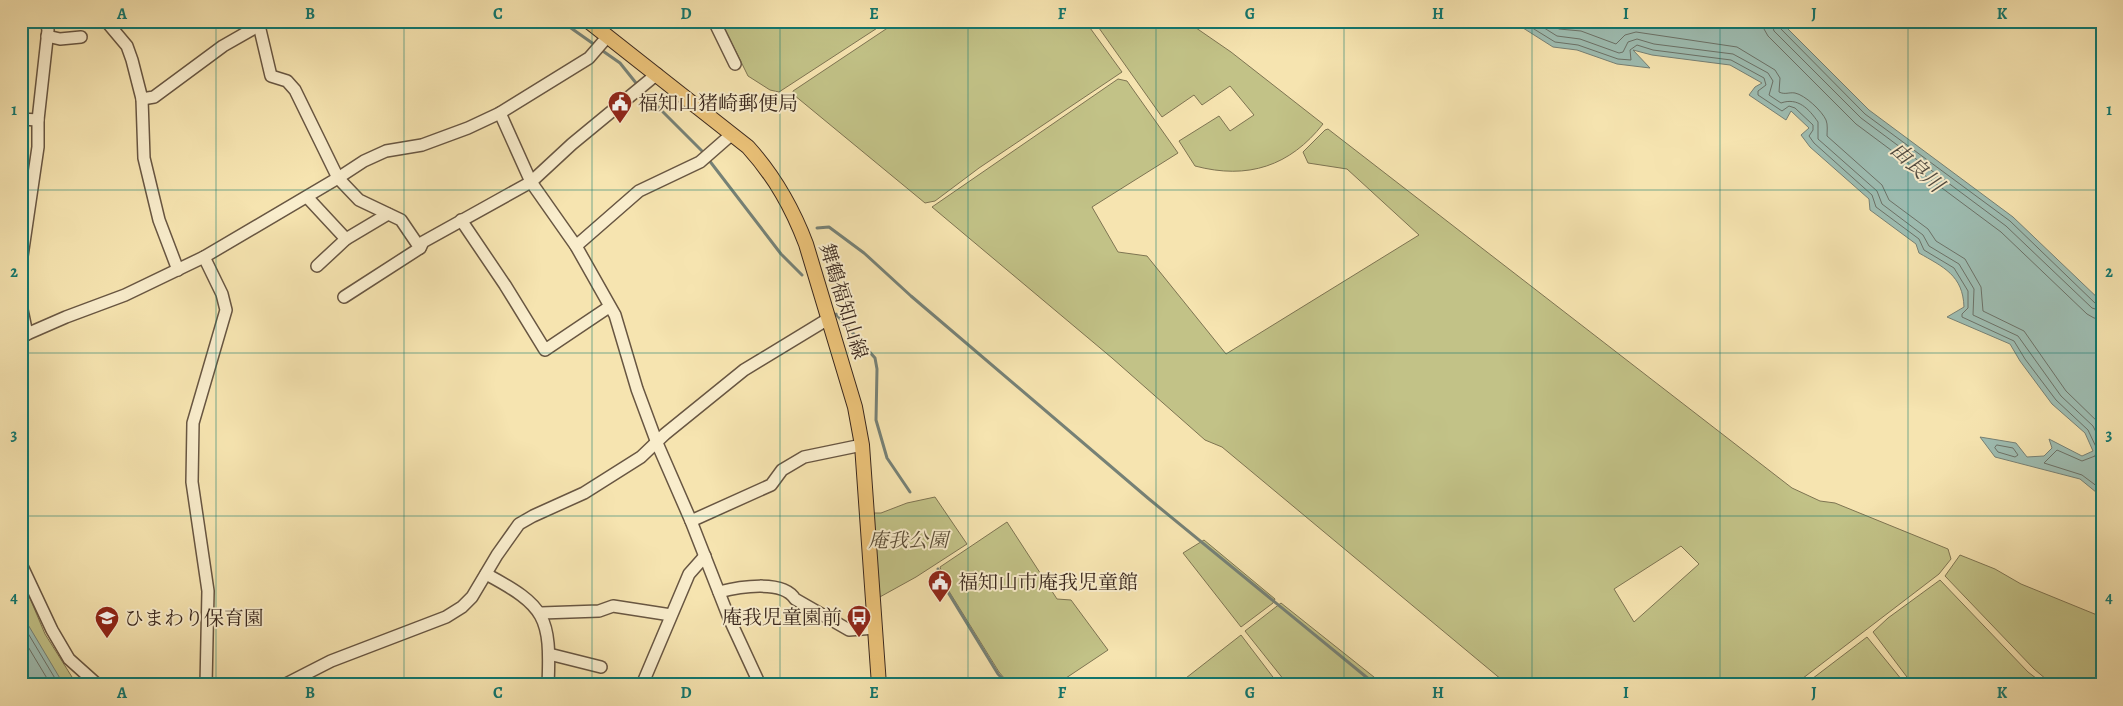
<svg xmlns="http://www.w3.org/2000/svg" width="2123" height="706" font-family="Alegreya,'Noto Serif JP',serif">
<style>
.green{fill:#c2c287;stroke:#7e7452;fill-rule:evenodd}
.water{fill:#9ebdb2;stroke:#768176}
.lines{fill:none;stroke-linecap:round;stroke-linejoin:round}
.shore{stroke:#6c7268;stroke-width:1}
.stream{stroke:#768176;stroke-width:3}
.minor-casing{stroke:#685642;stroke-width:14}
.major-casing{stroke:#39271d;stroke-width:16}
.minor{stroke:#f9edcc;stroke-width:11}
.major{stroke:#ebc278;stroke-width:14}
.grid{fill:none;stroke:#0f766e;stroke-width:1;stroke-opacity:0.55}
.labels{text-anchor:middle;stroke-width:4;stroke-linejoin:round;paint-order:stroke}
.poi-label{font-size:20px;fill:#39271d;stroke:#f9edcc;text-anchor:start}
.street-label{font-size:20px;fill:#39271d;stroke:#f9edcc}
.park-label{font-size:20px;font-style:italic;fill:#5b4e38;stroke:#f9edcc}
.water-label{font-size:21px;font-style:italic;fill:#524c42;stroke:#f9edcc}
.neatline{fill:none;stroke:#0f766e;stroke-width:2}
.grid-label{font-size:16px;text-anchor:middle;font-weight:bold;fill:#0f766e}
</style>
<rect width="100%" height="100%" fill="#f6e4b0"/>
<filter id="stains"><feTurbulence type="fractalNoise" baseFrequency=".004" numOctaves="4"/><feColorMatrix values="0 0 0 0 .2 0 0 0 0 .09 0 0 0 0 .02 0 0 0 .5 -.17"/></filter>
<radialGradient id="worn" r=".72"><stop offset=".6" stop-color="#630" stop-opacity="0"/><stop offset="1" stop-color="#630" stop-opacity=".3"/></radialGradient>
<g class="green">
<polygon points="721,21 888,21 779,92 770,90 748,76"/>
<polygon points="898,21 1085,21 1122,72 979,168 935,201 925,203 794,95 793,91"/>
<path d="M1094,21H1186L1231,52L1323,124C1290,166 1248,180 1195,166L1179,141L1219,116L1230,131L1254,115L1230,86L1202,105L1194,95L1162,117Z"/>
<path d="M1118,79L1127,81L1178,153L1092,207L1118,252L1147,256L1226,354L1419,235L1347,169L1308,163L1303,152L1325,130L1328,129L1792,488L1820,501L1835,503L1948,549L1951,559L1939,574L1794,685H1508L1222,447L1205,440L1112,358L932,207ZM1681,546L1699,564L1634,622L1614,589Z"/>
<polygon points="935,497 967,544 916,577 878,598 870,513 881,513 907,503"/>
<polygon points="1007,522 1057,599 1071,600 1108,650 1063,680 1066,685 1010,685 999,672 947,588 940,567"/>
<polygon points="1204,540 1275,599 1273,603 1241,627 1183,553"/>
<polygon points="1960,555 1995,569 2021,584 2102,617 2102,685 2053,685 2034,669 1945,576"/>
<polygon points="21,577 45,634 77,685 21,685"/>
<polygon points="1940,580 2028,672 2045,685 1913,685 1873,632 1888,618"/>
<polygon points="1281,603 1384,685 1288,685 1245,631"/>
<polygon points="1241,635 1279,685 1177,685"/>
<polygon points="1867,637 1906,685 1804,685"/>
</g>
<g class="water">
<path d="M1512,21H1780L1869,110L2013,217L2102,302V497L2080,479L1995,457L1980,437L2016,443L2027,457L2044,456L2052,448L2049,439L2082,456L2093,451L2085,433L2052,404L2020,361L2010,344L1947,317L1964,307C1963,275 1943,267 1919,253L1916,244L1870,210L1869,199L1810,147L1801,135L1809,128L1791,111L1786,120L1749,95L1755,87L1762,83L1730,65L1652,55L1633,50L1650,68L1617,64L1577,50L1553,47Z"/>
<polygon points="21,594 27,623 64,685 21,685"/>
</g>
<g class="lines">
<g class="shore">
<polyline points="1521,21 1555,42 1578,45 1618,59 1631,60 1630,50 1637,45 1653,50 1731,60 1764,78 1766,85 1758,91 1758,95 1782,111 1789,106 1795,108 1813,125 1813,130 1809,136 1814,143 1872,195 1876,207 1919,239 1924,250 1954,268 1968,291 1968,308 1962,314 1962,317 2014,341 2025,359 2056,400 2088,430 2097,449 2095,456 2082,461 2057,450 2044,463 2082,475 2102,490"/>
<path d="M1533,21L1557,36L1580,39L1619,53L1623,52L1628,42L1637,39L1654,44L1733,54L1768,73L1773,81L1769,95L1781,103C1798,97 1809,109 1818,122V139L1877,191L1882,204L1923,235L1929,246L1959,264L1974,289L1973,315L2018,336L2061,396L2093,426L2102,444"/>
<path d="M1547,21L1559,29L1581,31L1616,44L1625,35L1636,32L1737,47L1775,70L1780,78L1779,92C1785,95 1789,92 1795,93C1805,95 1822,111 1826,120C1828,125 1827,131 1827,136L1882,185L1889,200L1928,229L1936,241L1965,259L1981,287L1983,311L2024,331L2066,391L2102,426"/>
<polyline points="1763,21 1764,29 1768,36 1856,124 2001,232 2087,314 2094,318 2102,319"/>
<polyline points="1771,21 1774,31 1861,118 2006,226 2092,308 2102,311"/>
<polyline points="1777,21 1779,27 1865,114 2010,221 2096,304 2102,305"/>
<polygon points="1997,445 2013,448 2018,455 2015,457 1998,452 1995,448"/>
<polyline points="21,619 23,625 59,685"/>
<polyline points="21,635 51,685"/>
</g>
<g class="stream">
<polyline points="561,21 595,45"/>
<polyline points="600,49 620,63 644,93 702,151 781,254 802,275"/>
<polyline points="817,228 829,227 864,253 911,296 1149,499 1376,685"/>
<polyline points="836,314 875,358 877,369 876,420 887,458 910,492"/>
<polyline points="938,569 946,589 998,674 1009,685"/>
</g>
<defs>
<g id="minor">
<polyline points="106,21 127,46 132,60 142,99 144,158 159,220 178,270"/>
<polyline points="258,21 271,76 287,81 295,90 338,178 359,200 401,220 420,248"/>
<polyline points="714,21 735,64"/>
<polyline points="47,36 60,39 81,37"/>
<polyline points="142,99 154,97 223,46 258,26"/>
<polyline points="500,113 531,182 576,246 615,315 637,389 657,443 691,521 729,618 760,685"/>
<polyline points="21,119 38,120"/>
<polyline points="307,197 346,239 388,214"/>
<polyline points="461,220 505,285 545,350 609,307"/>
<polyline points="576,246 639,191 700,162 732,134"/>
<polyline points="204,257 222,294 226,310 193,423 192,482 208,591 206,685"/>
<polyline points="21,263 38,147 38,120 48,30 46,21"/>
<polyline points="317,266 346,239"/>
<polyline points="344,297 420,248 423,242 531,182 572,144 657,74"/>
<polyline points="21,305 27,334 23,337"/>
<polyline points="27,334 66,317 125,295 204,257 338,178 364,161 386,151 422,145 468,128 500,113 589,58 608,36"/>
<polyline points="691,521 771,485 782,470 804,457 862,445"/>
<polyline points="21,564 52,630 69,659 98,685"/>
<path d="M486,574C546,606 551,617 548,685"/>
<path d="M719,592C738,587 783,579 795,599L849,630L875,628"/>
<polyline points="541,613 599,611 613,606 671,615"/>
<polyline points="549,654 601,667"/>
<polyline points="284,685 331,661 446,617 462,607 472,597 497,555 519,524 533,516 584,493 641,457 665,434 744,370 828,319"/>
<polyline points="642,685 689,574 705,556"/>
</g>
<path id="major" d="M588,21L748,147C775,177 792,207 806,244L855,407L862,445L879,685"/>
</defs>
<use href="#minor" class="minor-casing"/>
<use href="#major" class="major-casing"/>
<use href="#minor" class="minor"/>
<use href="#major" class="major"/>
</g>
<path class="grid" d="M216,21V685M404,21V685M592,21V685M780,21V685M968,21V685M1156,21V685M1344,21V685M1532,21V685M1720,21V685M1908,21V685M21,190H2102M21,353H2102M21,516H2102"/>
<defs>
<symbol id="civic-pin" viewBox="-11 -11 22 30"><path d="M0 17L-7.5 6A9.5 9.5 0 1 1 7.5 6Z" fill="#8f2418" stroke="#f9edcc"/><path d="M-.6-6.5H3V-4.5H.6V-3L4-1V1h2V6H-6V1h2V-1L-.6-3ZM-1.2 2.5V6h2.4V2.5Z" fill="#fff"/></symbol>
<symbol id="bus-pin" viewBox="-11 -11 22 30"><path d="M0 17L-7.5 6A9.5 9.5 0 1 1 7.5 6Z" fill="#8f2418" stroke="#f9edcc"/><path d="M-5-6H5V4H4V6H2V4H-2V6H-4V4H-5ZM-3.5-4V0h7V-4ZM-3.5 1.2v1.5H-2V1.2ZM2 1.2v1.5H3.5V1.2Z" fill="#fff"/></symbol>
<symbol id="school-pin" viewBox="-11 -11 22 30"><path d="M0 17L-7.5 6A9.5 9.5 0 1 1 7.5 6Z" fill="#8f2418" stroke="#f9edcc"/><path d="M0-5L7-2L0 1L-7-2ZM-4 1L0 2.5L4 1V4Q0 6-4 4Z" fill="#fff"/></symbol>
</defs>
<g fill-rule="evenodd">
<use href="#civic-pin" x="606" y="89" width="28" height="38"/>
<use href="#civic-pin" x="926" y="568" width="28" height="38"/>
<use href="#bus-pin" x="845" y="603" width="28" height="38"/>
<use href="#school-pin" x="93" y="604" width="28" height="38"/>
</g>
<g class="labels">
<g class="poi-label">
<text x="638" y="110">福知山猪崎郵便局</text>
<text x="958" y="589">福知山市庵我児童館</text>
<text x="842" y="624" text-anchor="end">庵我児童園前</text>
<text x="124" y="625">ひまわり保育園</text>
</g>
<g class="street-label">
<text transform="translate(844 301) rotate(73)" y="7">舞鶴福知山線</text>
</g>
<g class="park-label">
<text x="908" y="547">庵我公園</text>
</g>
<g class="water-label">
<text transform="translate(1917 167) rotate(42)" y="7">由良川</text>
</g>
</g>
<rect width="2123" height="706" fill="none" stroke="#f6e4b0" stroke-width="55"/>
<rect x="28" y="28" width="2068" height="650" class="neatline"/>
<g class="grid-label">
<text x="122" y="19">A</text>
<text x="310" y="19">B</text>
<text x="498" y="19">C</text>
<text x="686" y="19">D</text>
<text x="874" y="19">E</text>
<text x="1062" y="19">F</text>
<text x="1250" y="19">G</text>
<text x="1438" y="19">H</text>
<text x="1626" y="19">I</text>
<text x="1814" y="19">J</text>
<text x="2002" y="19">K</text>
<text x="14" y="115">1</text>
<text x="2109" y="115">1</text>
<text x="14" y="277">2</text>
<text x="2109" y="277">2</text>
<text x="14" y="440">3</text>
<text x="2109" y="440">3</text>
<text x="14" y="603">4</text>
<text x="2109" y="603">4</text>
<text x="122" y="698">A</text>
<text x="310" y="698">B</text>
<text x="498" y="698">C</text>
<text x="686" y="698">D</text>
<text x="874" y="698">E</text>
<text x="1062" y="698">F</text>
<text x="1250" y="698">G</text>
<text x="1438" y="698">H</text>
<text x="1626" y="698">I</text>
<text x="1814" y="698">J</text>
<text x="2002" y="698">K</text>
</g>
<rect width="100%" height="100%" filter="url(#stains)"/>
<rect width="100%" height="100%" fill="url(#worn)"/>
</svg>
